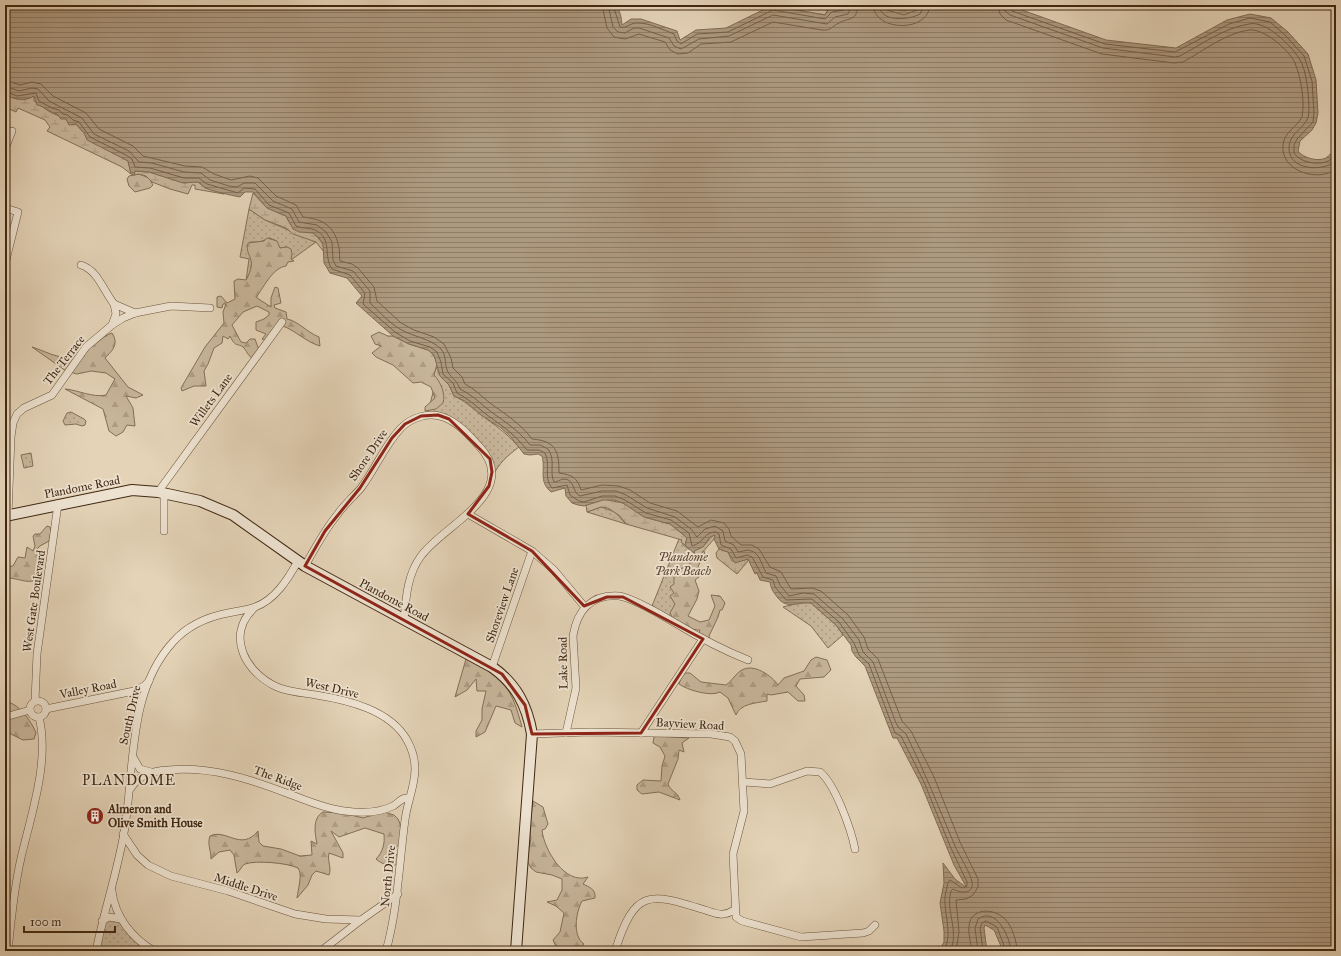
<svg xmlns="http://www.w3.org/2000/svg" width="1341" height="956" font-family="'IM FELL Great Primer',serif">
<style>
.green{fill:url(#green-dots);stroke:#846f56}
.forest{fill:url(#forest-firs);stroke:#846f56}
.wetland{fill:url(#wetland-marsh);stroke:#846f56}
.water{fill:url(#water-rules);stroke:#826c53}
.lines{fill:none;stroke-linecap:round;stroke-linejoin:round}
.shore{stroke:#776048;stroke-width:1}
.street-casing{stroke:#6a533b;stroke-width:8}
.secondary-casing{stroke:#412812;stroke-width:12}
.street{stroke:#ede2d0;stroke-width:7}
.secondary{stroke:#ede2d0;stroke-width:10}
.marked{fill:none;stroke:#8f2418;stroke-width:3;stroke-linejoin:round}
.labels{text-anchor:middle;stroke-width:3.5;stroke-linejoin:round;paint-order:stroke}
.street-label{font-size:12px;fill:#412812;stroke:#ede2d0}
.park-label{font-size:12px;font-style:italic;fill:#5c442d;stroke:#ede2d0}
.poi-label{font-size:12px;font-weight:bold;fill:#412812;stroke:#ede2d0;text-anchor:start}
.quarter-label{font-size:14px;letter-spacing:1px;fill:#412812;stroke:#ede2d0}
</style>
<defs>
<pattern id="green-dots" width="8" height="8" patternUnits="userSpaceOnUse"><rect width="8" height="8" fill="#c8b69b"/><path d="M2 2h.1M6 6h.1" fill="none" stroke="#ad9c84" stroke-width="1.8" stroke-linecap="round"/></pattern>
<pattern id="forest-firs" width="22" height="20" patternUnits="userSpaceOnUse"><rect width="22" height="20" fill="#c8b69b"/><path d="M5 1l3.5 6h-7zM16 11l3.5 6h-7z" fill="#ad9c84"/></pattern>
<pattern id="wetland-marsh" width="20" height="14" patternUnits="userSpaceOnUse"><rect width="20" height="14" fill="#c8b69b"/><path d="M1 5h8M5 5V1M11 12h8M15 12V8" fill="none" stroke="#ad9c84"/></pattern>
<pattern id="water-rules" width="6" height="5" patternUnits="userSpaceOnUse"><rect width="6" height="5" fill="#ad997f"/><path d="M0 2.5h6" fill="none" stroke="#8e7d67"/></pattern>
</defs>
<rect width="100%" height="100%" fill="#e4d3b7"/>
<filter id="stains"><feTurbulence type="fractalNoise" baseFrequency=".005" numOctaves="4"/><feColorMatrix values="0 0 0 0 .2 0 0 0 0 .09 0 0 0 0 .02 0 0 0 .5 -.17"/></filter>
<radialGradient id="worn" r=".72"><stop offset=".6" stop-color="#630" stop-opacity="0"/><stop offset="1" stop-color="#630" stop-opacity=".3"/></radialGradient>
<g class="green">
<polygon points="787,5 830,5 825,15 787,8"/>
<path d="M249,209L265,220L316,242L291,260V251L287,247L280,248L275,240L269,238L260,242H251C249,259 256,263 246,281L249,259L240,257Z"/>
<path d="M438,364V372L449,385L454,396C465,401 471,407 480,414C494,425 507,433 519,447C506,457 500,462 492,477L490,459L449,419L427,415L435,385L431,381Z"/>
<polygon points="71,412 84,419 86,421 85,425 82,426 76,424 65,425 63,421 67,413"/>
<polygon points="6,423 13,423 5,516"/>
<polygon points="31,453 33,466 24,468 21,455"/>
<polygon points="601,507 615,512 626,524 587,512"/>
<polygon points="679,539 682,540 683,545 699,556 700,559 672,618 652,606"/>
<polygon points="803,602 811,603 836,625 843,635 828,648 811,626 783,607"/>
<polygon points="116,917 154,951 96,951 102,921"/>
</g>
<g class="forest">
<polygon points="139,174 149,178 153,185 150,188 135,192 129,186 127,179 129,176"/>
<path d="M267,238L277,241L280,248L287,247L291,249L292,254L291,259L294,261L288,262L286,266C273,268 265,285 257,296V298L271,307V298L275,287L278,288L281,303L274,305L275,308L286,312L287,319C298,321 308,333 319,337L320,346C306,342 296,331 283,326L266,340L262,339L266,334L256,330V322L264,319L269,315V312L257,306L243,312L232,325L241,342L246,343L250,339H255L260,353L255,359C248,357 248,353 244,348C238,342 236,349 230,336L228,339L223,336L222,343L214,348L208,364L204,371L206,386H194L182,391L181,388L205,347L224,323L223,312L226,304H223L222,308L217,307V297L221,296L227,303L235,299L234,281L238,279L246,280C259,257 244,257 248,243L264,241Z"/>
<path d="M379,332L388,336H393L409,344L428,350L434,355L437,364L434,375C440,381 446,394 443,403L436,409L425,411V407L435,398L431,387L421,382L413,383L393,365L376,357L372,353L381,346L375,344L371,336Z"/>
<path d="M112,333C119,344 113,350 105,358L128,387L143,395L136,398L126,396L133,408L135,426L127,425L123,432L116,436L109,431L103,409L65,389C78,390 93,398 106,395L115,379L106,373L91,371L77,374L66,371L32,347C42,350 57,358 66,357C76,347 75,342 91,347C99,342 103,336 112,333Z"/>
<path d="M47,526L50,527L51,531L49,541L40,546L36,550C45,558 45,568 40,578C28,586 18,577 5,578V567L13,566L18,557L25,558L27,547L33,551L35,546L33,536L35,534H40Z"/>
<path d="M704,551L705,555L698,566L701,570L698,573L699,577L695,580L699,591L697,599L688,616L700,622L709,620L715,606L711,595L720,596L725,603L722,610H720L718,617L709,636L710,639L699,633L700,630C693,631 673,623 670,613L675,604L670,596L674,593L670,587L674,584C672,566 688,570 694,559L700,560L699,556Z"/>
<path d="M816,657L827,660L831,670L824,677L800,679L796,686L804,695L805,701H798L788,692L771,695L767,694V701C755,703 740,704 736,715L728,698L720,692C711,697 687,690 679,684L681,678L685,673H690L701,682L726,685C732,681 736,673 742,670C754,663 772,676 778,685L784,678L804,671L811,660Z"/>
<path d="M466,659C505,678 511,687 522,727L515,723L511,710L496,706L485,732L476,737V731L482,720V709L486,691H477L476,679L467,690L455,697Z"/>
<path d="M5,702C17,701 32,722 36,733L34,739L23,740L5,731Z"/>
<path d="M657,736L689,738L682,743L684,752L679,750L678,759L668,784C670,791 678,792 680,800L659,792L642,794L637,790V785L643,780L661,781L662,766L665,756L660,747L653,743L654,737Z"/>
<path d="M533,801L543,807L548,824L545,829L542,830C544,850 565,885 588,877L583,884C589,887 596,889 595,898L582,901C576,912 572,936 584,944L575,951H558L553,940L560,932L564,913L556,906L547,902L557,900L562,890V879L552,875L536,872L531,868L527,861L531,838L529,830Z"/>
<path d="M323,812L343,813L363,818L378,813L384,812L394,815L398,819L401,826L400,843L393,851L397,855L398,864C391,867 381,864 376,859C383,852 385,843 384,834L365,828L339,837L331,831L343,853V858L329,853C327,861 332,868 329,875L316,871L312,875L308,885L297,898C298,889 303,874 298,868C288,863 256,860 245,864C241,866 241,870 237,873L234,855L230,850L219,852L211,859C211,850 207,844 210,836C226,828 241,852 258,831L259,842L263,846L281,849L300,856L312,855L311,841L317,844C315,834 312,818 323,812Z"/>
</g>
<g class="wetland">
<path d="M5,95C16,99 23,102 34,96V101L50,112L66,119L72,125L76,124L84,133L128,161L131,174L122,167L47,131L50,127L45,120L18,108L16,112L5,107Z"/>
<polygon points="135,171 149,172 185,183 188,181 198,182 205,188 221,192 224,194 195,189 195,185 192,185 188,194 170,189 152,182 146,176 139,174 134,175"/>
<path d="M253,193L267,208L286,216C293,232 299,230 314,233L323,244L324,252L316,242L293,234L286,228L265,220L249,209Z"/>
<polygon points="603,499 623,503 644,517 670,524 685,536 687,538 685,545 681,542 682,540 626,524 620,516 608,508 601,507 587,512 586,505"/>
<path d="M716,534L714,539L701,554L699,556L695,554L694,551C697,549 701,548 703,546C709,542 708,538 716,534Z"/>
<polygon points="719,549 728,552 732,561 740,561 748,559 748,561 737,574 717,558 716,553"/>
</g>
<path class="water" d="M5,5H613C621,9 621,17 622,25L631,19H641L677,31L680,40L696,30L726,28L771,6L825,15L829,8L860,5H881L904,11L920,5H1008L1106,40L1176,48L1227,20L1250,14L1271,18L1288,32L1308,54L1316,80L1318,113L1316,123L1312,130L1300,141L1298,151C1303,158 1318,162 1326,158C1329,156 1333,151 1336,149V951H1003L994,930L985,925L984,928L987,951H939L944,942V931L940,903L944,883L943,863L955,879L967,888L954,865L921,784L897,738H893L865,666L856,657L852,651L851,645L836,625L811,603C794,602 786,611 775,594C772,590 771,588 770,582L760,580L757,573L755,574L748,559L735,563L728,552L719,549L714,539L715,535L710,537L703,547L694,551L695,554L685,545L687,538L685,536L670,524L644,517L623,503L614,500H603L584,506L578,505L572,503L566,496L565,488L551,492C538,481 546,470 542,456L538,454L530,455L524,454L510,436L501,428L481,415L465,401L454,396L449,385L440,376L434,355L428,350L409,344L393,336L356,303L362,296L347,278L330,273L324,263L323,244L319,238L313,233L299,232L293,229L286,216L267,208L253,192H245L240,197C230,195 215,192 206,188C202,186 201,183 198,182L183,183L149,172L135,171L134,175L131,174L128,161L87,140L84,133L76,124L69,125L66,119H61L57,114C49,112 44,106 37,105L34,96C23,102 16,99 5,95Z"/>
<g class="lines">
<g class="shore">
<path d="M602,5L607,28L614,37L625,39L639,34L665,42L670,50L678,54L688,53L701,44L731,42L773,22L822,30C831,31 832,26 839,23C849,17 857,22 858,5"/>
<polyline points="608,5 613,27 618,32 625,33 634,28 639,28 669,38 674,46 681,49 699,39 729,36 773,15 827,24 835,17 848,14 852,5"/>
<path d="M613,5L620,27C627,29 631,22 638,23C650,23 663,30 674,34L677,41L681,44L697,34L728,32L773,10L825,19L832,12L844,10L847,5"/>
<path d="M873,5C874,32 929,33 930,5"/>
<path d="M879,5C880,23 909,20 920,14L924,5"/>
<polyline points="884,5 887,10 904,15 917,10 919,5"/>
<path d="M998,5L1000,14L1006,20L1102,54L1174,63L1183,62C1203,51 1226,33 1249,30C1264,28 1289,50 1295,63C1301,78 1305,101 1302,117C1297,127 1284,132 1283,145C1280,171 1318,183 1336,169"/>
<path d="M1004,5L1005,11L1010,15L1103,48L1175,57L1180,56C1202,44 1224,28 1249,24C1266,20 1290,45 1299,58C1307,70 1309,97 1309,112C1309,127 1289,132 1289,147C1288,171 1323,172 1336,161"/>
<path d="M1009,5L1012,11L1105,44L1175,52L1229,24L1250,18L1270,22L1285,35L1304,56L1312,81L1314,113L1313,122L1297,139L1294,145V153C1300,162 1315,165 1326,162C1330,161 1333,157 1336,154"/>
<path d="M5,80L20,85L32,82L41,84L53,96L86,113L99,129L133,146L143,156L185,166L202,167L214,174L231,180L250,176L258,178L276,196L296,205L303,217C323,219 335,226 339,248C340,252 339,256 340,261L352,264L358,268L374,287L377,301L401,323L414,330L434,337L444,344L451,358L453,368L462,377L465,384C475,389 481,396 490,403C505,414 520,423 532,439C556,441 559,451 559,473C572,475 577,477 581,490L602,485L619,486L630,490L650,503L677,511L698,527L711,520L724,523L729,529L731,536L741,545H752L759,549L770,567L781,572L791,589L812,588L821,591L848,615L864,637L868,649L878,659L902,721L911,731L934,777L960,842L978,879V887L973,895L966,899L956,900L959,932L956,951"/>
<path d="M5,86L19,91L32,88L38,89L49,101L82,118L94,134L129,151L139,162L152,163L184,172L201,173L210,180L229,186L237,187L244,183H255L273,201L292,209L299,222L317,225L326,232L332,242L333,260L336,266L353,271L370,291V303C379,311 389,323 400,329C413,337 430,338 441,349C447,356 444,365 448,372C453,380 456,379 460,389C470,394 477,400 485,407C501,420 517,428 530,445H540L548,449C556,460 549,472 554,482C557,482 560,480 563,479C575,478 572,493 580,496L602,491H616L626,495L647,508L675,517L691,529L697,537L705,529L715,526L723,531L725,541L734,545L738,552L748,550L754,552L759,557L766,573L776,576L780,585L789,596L803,593L814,594L843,619L859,640L863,652L873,662L896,723L899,728L906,734C924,770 939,808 955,846C959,855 971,874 972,882C974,895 960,893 953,889L951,891C945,910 960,932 950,951"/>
<path d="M5,91L17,96L36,93L39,101L52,108L59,110L63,114L68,115L73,120L79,122L90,137L126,155L132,159L135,167L150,168L184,178H199L207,184L238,193L244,188L255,189L269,205L289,213L296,226C302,229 309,227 315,230C333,238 323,257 332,269L350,275L365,293L363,304L395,332L410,341L430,347L437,352L441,362L443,374L453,383L457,393C467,398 474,404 482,411C500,425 512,431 527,450H539L545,453C551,465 543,477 552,488L567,485L570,495L579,501L584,502L602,496H615L625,500L646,513L671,520L689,533L692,546C704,543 705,531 716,532L719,534L721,545L731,549L736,558L747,555L752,557L763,577L773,580L775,587L786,600L812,599L839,622L854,643L859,655L869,664L892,725L895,733L901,736L924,782L950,846L967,882V886L962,888L950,880L948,882C947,889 944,896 945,904C946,920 952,936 944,951"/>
<path d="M972,951C971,943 968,934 969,926C971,907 994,908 1005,919C1012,926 1017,942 1017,951"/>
<path d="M978,951L975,928L978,919C996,906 1010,937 1011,951"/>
<polyline points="983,951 980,928 982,923 986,921 997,927 1006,951"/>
</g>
<defs>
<g id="street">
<polyline points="5,149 12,131"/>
<polyline points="5,208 18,212 5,264"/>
<path d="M81,265C98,270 104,292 114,304"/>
<polyline points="112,325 116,314 114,304 135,313"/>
<polyline points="158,492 282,322"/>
<polyline points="468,514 532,551 554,570 584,606"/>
<polyline points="8,515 11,437 13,423 17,414 24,408 52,395 86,347 112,325 123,318 135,313 171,306 210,308"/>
<polyline points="164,531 164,493"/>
<path d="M305,566C315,548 324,531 337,515C344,505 353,497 361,488C376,468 384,446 401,428C412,417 429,412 443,417C457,422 468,434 478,445C524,492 443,525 421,556C407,575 406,598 404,620"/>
<path d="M254,608C225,636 246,673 277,687C289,692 304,693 316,695C348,700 390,710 407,740C412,749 415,760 415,769C415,786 407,803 405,820C399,864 398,908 386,951"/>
<polyline points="492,667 532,551"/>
<polyline points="35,701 37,654 58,504"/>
<circle cx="38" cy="709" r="8"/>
<polyline points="46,709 134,691 144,686 149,681"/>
<polyline points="5,717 30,710"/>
<path d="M566,733L576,688L573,636C577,611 591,594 619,596C634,598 663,616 677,624C700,638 723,650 748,660"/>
<polyline points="641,733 703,639"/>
<polyline points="532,734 590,732 711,734 730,737 735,741 741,754 744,811 733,854 736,917 742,921 801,937 863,933 869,931 875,925"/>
<polyline points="133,757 140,769 151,772"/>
<path d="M744,782L770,784L807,771L820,772C835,784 851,829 855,849"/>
<path d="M131,788C140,774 153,771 168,770C211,766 250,779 289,794C308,801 326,809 345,811C360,813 379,813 393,806C399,803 401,797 409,798"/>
<polyline points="123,834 137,855 148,865 171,876 228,891 295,914 326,919 361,920"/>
<path d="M112,891C115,917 132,938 154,951"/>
<polyline points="102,921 109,917 121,919"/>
<path d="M8,951C11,920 14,888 21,858C31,815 50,761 39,717"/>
<path d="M96,951C104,911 117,873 124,833C135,770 127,692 173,642C188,625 207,617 228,613C237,611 247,610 255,607C275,600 288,579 298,561"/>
<polyline points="321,951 361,920 398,894"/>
<path d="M615,951C635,889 648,892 705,910C717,914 724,917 734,910"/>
</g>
<path id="secondary" d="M5,516L132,490L158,492L200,501L233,515L305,566L492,667C516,684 527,705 532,734L516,951"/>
</defs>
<use href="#street" class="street-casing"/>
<use href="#secondary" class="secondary-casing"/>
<use href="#street" class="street"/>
<use href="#secondary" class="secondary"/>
</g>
<path class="marked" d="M438,415L449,419L490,459L492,472L489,486L468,514L532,551L584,606L607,597H623L703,639L641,733L532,734L525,705L502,674L305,566L325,531L360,488L392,438L405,424L421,416Z"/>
<defs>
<symbol id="building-disc" viewBox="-11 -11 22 22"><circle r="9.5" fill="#8f2418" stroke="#ede2d0"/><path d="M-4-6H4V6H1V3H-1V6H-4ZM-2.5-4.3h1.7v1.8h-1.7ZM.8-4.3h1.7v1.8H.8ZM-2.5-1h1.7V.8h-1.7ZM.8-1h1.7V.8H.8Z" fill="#fff"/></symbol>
</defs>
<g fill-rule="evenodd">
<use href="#building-disc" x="85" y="806" width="20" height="20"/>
</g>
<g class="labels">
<g class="street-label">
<text transform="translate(64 360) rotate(-52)" y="4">The Terrace</text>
<text transform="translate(211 400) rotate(-54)" y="4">Willets Lane</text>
<text transform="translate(368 455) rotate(-56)" y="4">Shore Drive</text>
<text transform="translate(82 487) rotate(-11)" y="4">Plandome Road</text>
<text transform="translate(394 600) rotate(28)" y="4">Plandome Road</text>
<text transform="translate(34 601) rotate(-82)" y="4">West Gate Boulevard</text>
<text transform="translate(502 605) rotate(-71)" y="4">Shoreview Lane</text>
<text transform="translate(563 663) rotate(-91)" y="4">Lake Road</text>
<text transform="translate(332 688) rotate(13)" y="4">West Drive</text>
<text transform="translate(88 689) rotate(-11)" y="4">Valley Road</text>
<text transform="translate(130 715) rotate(-77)" y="4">South Drive</text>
<text transform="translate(690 724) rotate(3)" y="4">Bayview Road</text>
<text transform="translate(278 778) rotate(20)" y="4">The Ridge</text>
<text transform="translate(388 876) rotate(-84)" y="4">North Drive</text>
<text transform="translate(246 887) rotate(18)" y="4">Middle Drive</text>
</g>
<g class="park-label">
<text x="683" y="561">Plandome<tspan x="683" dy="14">Park Beach</tspan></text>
</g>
<g class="poi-label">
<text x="108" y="813">Almeron and<tspan x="108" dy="14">Olive Smith House</tspan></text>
</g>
<g class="quarter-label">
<text x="129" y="785">PLANDOME</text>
</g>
</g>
<rect width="1341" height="956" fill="none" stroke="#e4d3b7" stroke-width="20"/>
<rect x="6" y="6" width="1329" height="944" fill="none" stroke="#412812" stroke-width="2"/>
<rect x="10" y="10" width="1321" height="936" fill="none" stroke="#412812"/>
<path d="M24 926v6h91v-6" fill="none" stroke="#412812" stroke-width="2"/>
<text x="30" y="926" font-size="12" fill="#412812" stroke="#ede2d0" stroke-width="3" paint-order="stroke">100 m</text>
<rect width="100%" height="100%" filter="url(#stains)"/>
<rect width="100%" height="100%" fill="url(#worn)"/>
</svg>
